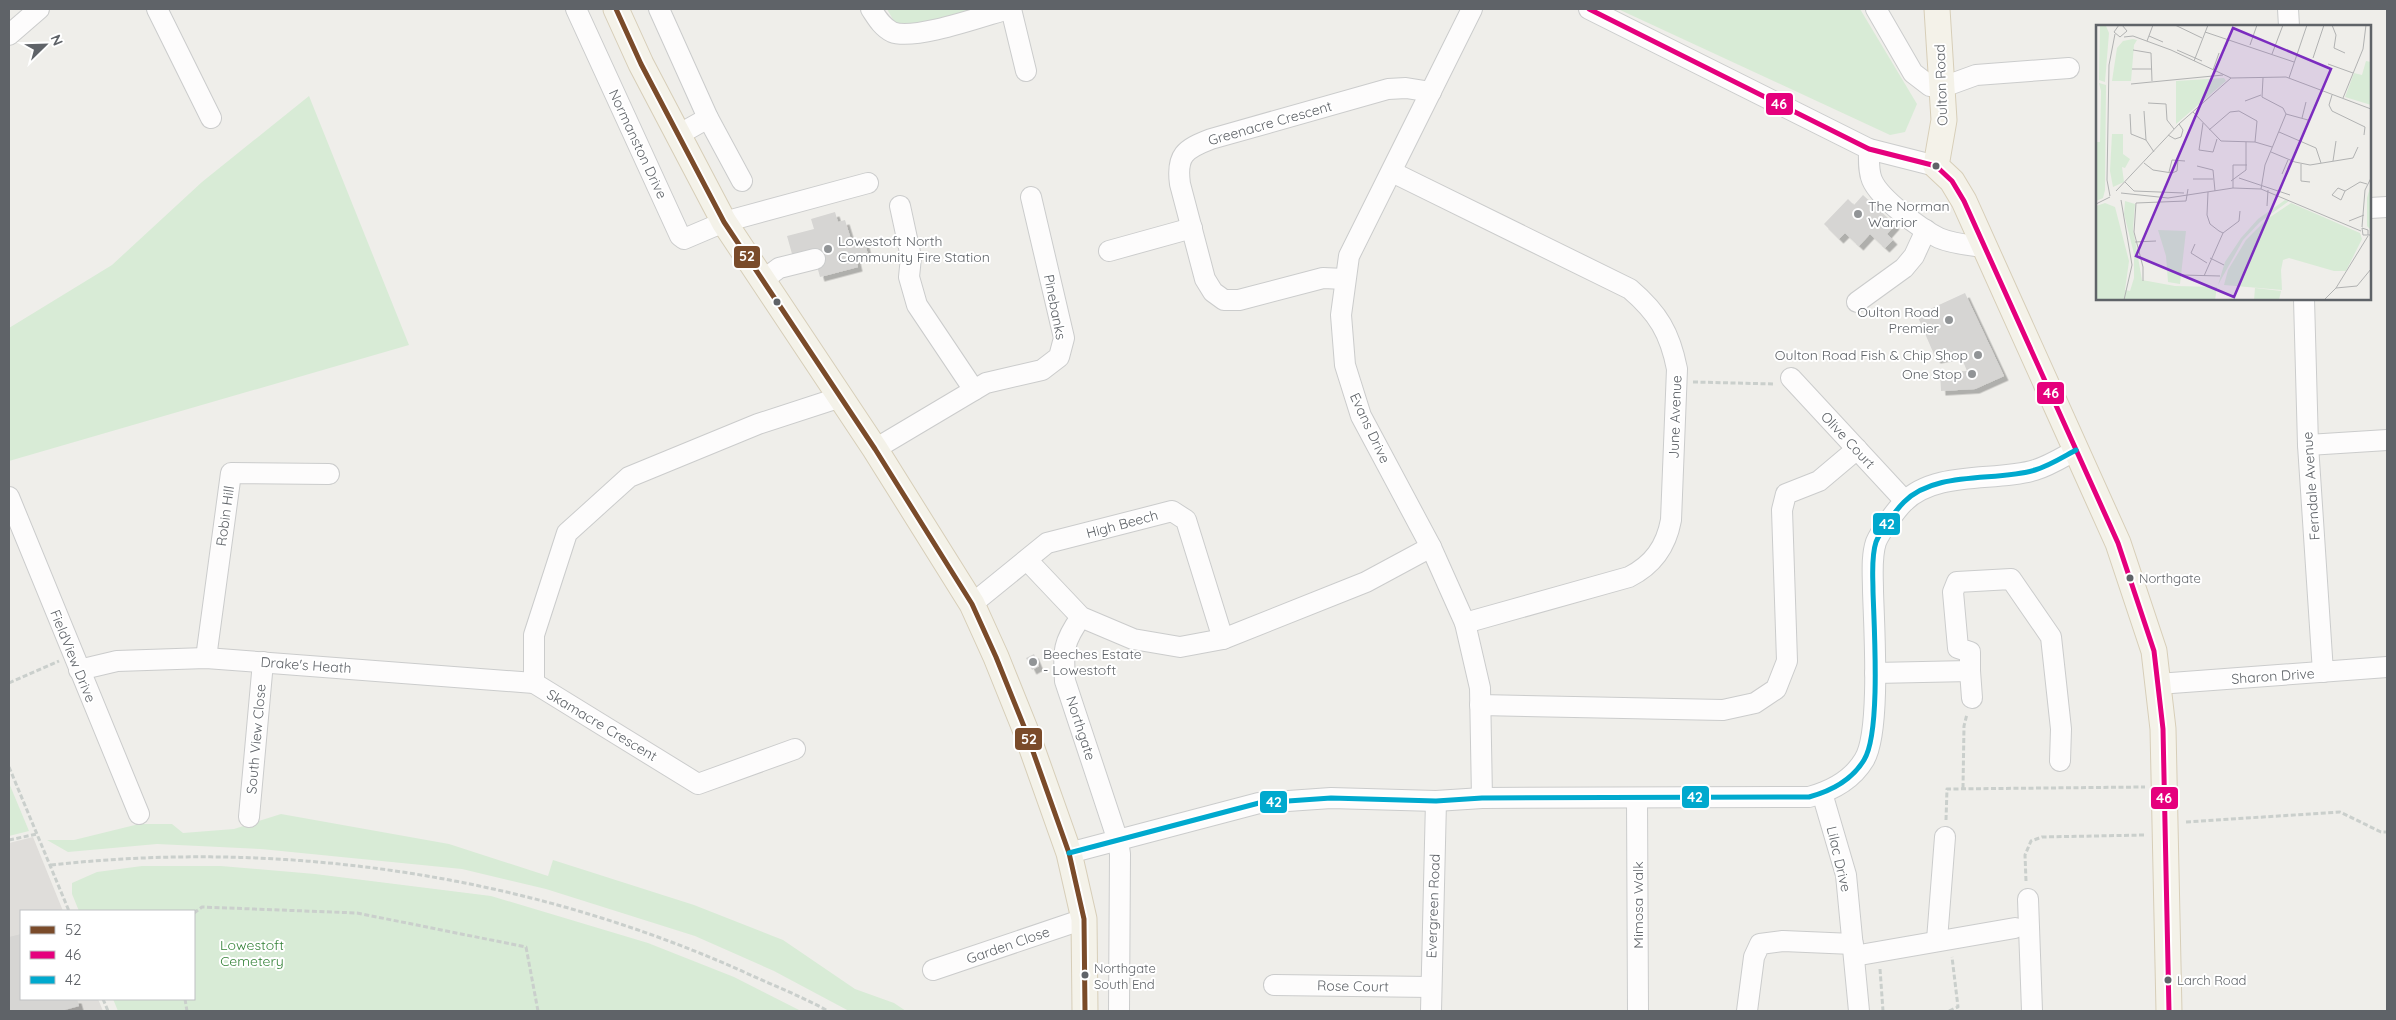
<svg xmlns="http://www.w3.org/2000/svg" width="2396" height="1020" font-family="Quicksand,sans-serif">
<style>
.industrial{fill:#dfddda}
.green{fill:#d8ebd6}
.building{fill:#d6d5d3;filter:url(#shadow)}
.lines{fill:none;stroke-linecap:round;stroke-linejoin:round}
.minor-casing{stroke:#cbcccc;stroke-width:22}
.major-casing{stroke:#d7ceb8;stroke-width:27}
.path{stroke:#cacfcc;stroke-width:3;stroke-dasharray:5 2.5;stroke-linecap:butt}
.minor{stroke:#fdfcfc;stroke-width:20}
.major{stroke:#f4f2e9;stroke-width:25}
.bus-1-casing{stroke:#fff;stroke-width:9}
.bus-2-casing{stroke:#fff;stroke-width:9}
.bus-3-casing{stroke:#fff;stroke-width:9}
.bus-1{stroke:#7a4b2a;stroke-width:5}
.bus-2{stroke:#e5007d;stroke-width:5}
.bus-3{stroke:#00a9ce;stroke-width:5}
.bus-dot{fill:#5f6368;stroke:#fff;stroke-width:2}
.poi-dot{fill:#919496;stroke:#fff;stroke-width:2}
.labels{text-anchor:middle;stroke-width:4;stroke-linejoin:round;paint-order:stroke}
.bus-label{font-size:13px;fill:#5f6368;stroke:#fff;text-anchor:start}
.street-label{font-size:14px;fill:#5f6368;stroke:#fff}
.poi-label{font-size:14px;fill:#5f6368;stroke:#fff;text-anchor:start}
.park-label{font-size:14px;fill:#348238;stroke:#fff}
.inset-road{fill:none;stroke:#b1b2b2;stroke-width:1}
.view{fill:#7b2cbf;fill-opacity:0.15;stroke:#7b2cbf;stroke-width:2.5}
.inset-edge{fill:none;stroke:#5f6368;stroke-width:2.5}
.line-badge{stroke:#fff;stroke-width:2}
.badge-label{font-size:14px;text-anchor:middle;font-weight:bold;fill:#fff}
</style>
<defs>
<filter id="shadow"><feDropShadow dx="4.5" dy="4.5" stdDeviation="0" flood-color="#0004"/></filter>
</defs>
<rect width="100%" height="100%" fill="#efeeea"/>
<polygon class="industrial" points="33,837 63,911 21,911 21,999 98,999 103,1011 9,1011 9,843"/>
<g class="green">
<polygon points="887,9 980,9 910,28 895,23"/>
<polygon points="1618,9 1860,9 1917,104 1905,132 1890,135"/>
<polygon points="309,96 409,345 9,461 9,328 112,265 202,182"/>
<polygon points="9,783 29,831 9,836"/>
<polygon points="281,814 449,844 548,876 553,860 694,905 783,940 855,989 894,1003 906,1011 849,1011 774,971 695,936 546,889 462,869 261,849 157,844 68,852 47,840 74,840 139,824 172,824 183,833 234,829"/>
<polygon points="142,866 221,866 315,874 491,896 648,943 734,977 801,1011 118,1011 113,999 194,999 194,911 79,911 72,894 72,883 97,872"/>
</g>
<g class="building">
<polygon points="1863,195 1895,225 1887,234 1893,240 1885,248 1870,234 1859,246 1845,233 1839,239 1824,224 1848,199 1854,205"/>
<polygon points="835,212 838,222 845,220 852,243 864,239 868,255 856,258 858,267 820,277 814,255 794,261 787,236 814,229 811,219"/>
<polygon points="1965,293 2004,376 1975,389 1941,391 1940,372 1967,371 1960,354 1936,359 1917,315"/>
<polygon points="1034,654 1039,666 1032,670 1026,658"/>
<polygon points="21,934 21,999 77,999 79,1006 61,1011 9,1011 9,937"/>
</g>
<g class="lines">
<defs>
<g id="minor">
<polyline points="157,9 211,118"/>
<polyline points="576,9 680,236 684,239 724,222 868,183"/>
<polyline points="659,9 708,118 742,181"/>
<path d="M871,9C877,18 882,27 892,32C914,41 983,16 1008,9"/>
<polyline points="1011,9 1026,71"/>
<polyline points="1472,9 1349,256 1341,315 1345,365 1361,416 1431,547 1465,623 1480,688 1482,798"/>
<polyline points="1589,9 1869,149 1936,166"/>
<polyline points="1876,9 1913,73 1930,86 1943,87 1976,75 2069,68"/>
<polyline points="2288,9 2289,26"/>
<polyline points="9,35 39,9"/>
<polyline points="678,135 708,118"/>
<path d="M1869,149C1869,160 1868,170 1872,180C1880,199 1921,229 1939,238C1953,244 1969,245 1984,247"/>
<path d="M1392,172L1630,289C1658,313 1670,333 1677,369L1671,520C1666,547 1653,565 1629,577L1465,623"/>
<polyline points="900,206 911,257 909,277 917,305 974,390"/>
<polyline points="2370,208 2387,207"/>
<polyline points="1109,251 1192,228"/>
<path d="M1345,279L1323,278L1239,300H1224L1213,292L1205,279L1180,184C1176,155 1185,149 1211,139L1388,89L1406,88L1431,92"/>
<polyline points="763,280 779,268 815,259"/>
<polyline points="2304,299 2308,445 2323,672"/>
<polyline points="1857,302 1904,268 1914,256 1926,230"/>
<polyline points="1791,378 1905,501"/>
<polyline points="2308,445 2387,440"/>
<polyline points="875,449 986,383 1042,370 1059,357 1064,338 1031,197"/>
<polyline points="9,497 139,814"/>
<polyline points="1027,560 1081,617 1133,639 1180,647 1223,639 1366,582 1431,547"/>
<polyline points="972,604 1047,543 1172,511 1186,520 1223,639"/>
<path d="M1081,617C1063,642 1063,651 1065,681L1118,841L1120,854L1119,1011"/>
<polyline points="206,658 231,473 329,474"/>
<polyline points="79,670 117,661 206,658 534,683"/>
<polyline points="1970,671 1970,652 1958,648 1953,592 1957,582 2011,579 2051,637 2061,729 2060,761"/>
<polyline points="1875,673 1970,671 1972,698"/>
<polyline points="2158,684 2387,667"/>
<polyline points="1480,705 1723,710 1755,703 1776,689 1787,661 1782,510 1786,494 1819,481 1857,449"/>
<polyline points="795,749 698,784 534,683 534,635 567,533 629,477 758,424 841,397"/>
<polyline points="1822,793 1846,875 1859,1011"/>
<polyline points="1637,798 1638,1011"/>
<polyline points="249,817 263,662"/>
<path d="M1069,853L1259,803L1331,798L1436,801L1482,798L1809,797C1831,791 1852,780 1864,760C1881,733 1874,627 1873,591C1873,576 1871,557 1876,542C1880,532 1896,510 1904,502C1936,470 1996,482 2035,470C2049,466 2063,457 2076,450"/>
<polyline points="2028,899 2032,1011"/>
<polyline points="1937,940 1945,837"/>
<polyline points="1854,956 2015,928"/>
<polyline points="933,970 1084,919"/>
<polyline points="1274,985 1431,987"/>
<polyline points="1431,1011 1436,801"/>
<polyline points="1747,1011 1754,957 1760,944 1783,941 1853,944"/>
</g>
<g id="major">
<polyline points="616,9 641,64 724,222 875,449 972,604 996,657 1025,729 1069,853 1084,919 1085,1011"/>
<polyline points="1937,9 1944,120 1936,166 1952,181 1964,201 2118,543 2154,651 2163,729 2169,1011"/>
</g>
</defs>
<use href="#minor" class="minor-casing"/>
<use href="#major" class="major-casing"/>
<g class="path">
<polyline points="1693,382 1774,384"/>
<polyline points="9,683 59,661"/>
<polyline points="9,767 69,911"/>
<polyline points="1963,788 1964,726 1967,714"/>
<polyline points="1946,820 1947,789 2145,787"/>
<polyline points="2186,822 2340,812 2381,832 2387,832"/>
<polyline points="9,840 37,834"/>
<path d="M51,865C286,839 528,875 744,972C772,985 801,996 828,1011"/>
<polyline points="2026,881 2025,855 2031,841 2042,837 2145,835"/>
<polyline points="194,913 202,907 357,913 526,947 538,1011"/>
<polyline points="1880,969 1883,1011"/>
<polyline points="103,999 108,1011"/>
<polyline points="185,999 187,1011"/>
<polyline points="1949,1011 1958,1007 1952,957"/>
</g>
<use href="#minor" class="minor"/>
<use href="#major" class="major"/>
<defs>
<polyline id="bus-1" points="616,9 641,64 724,222 875,449 972,604 996,657 1025,729 1069,853 1084,919 1085,1011"/>
<polyline id="bus-2" points="1589,9 1869,149 1936,166 1952,181 1964,201 2118,543 2154,651 2163,729 2169,1011"/>
<path id="bus-3" d="M1069,853L1259,803L1331,798L1436,801L1482,798L1809,797C1831,791 1852,780 1864,760C1881,733 1874,627 1873,591C1873,576 1871,557 1876,542C1880,532 1896,510 1904,502C1936,470 1996,482 2035,470C2049,466 2063,457 2076,450"/>
</defs>
<use href="#bus-1" class="bus-1-casing"/>
<use href="#bus-2" class="bus-2-casing"/>
<use href="#bus-3" class="bus-3-casing"/>
<use href="#bus-1" class="bus-1"/>
<use href="#bus-2" class="bus-2"/>
<use href="#bus-3" class="bus-3"/>
</g>
<g class="bus-dot">
<circle cx="1936" cy="166" r="4.5"/>
<circle cx="777" cy="302" r="4.5"/>
<circle cx="2130" cy="578" r="4.5"/>
<circle cx="1085" cy="975" r="4.5"/>
<circle cx="2168" cy="980" r="4.5"/>
</g>
<g class="poi-dot">
<circle cx="1858" cy="214" r="5"/>
<circle cx="828" cy="249" r="5"/>
<circle cx="1949" cy="320" r="5"/>
<circle cx="1978" cy="355" r="5"/>
<circle cx="1972" cy="374" r="5"/>
<circle cx="1033" cy="662" r="5"/>
</g>
<g class="labels">
<g class="bus-label">
<text x="2139" y="583">Northgate</text>
<text x="1094" y="973">Northgate<tspan x="1094" dy="16">South End</tspan></text>
<text x="2177" y="985">Larch Road</text>
</g>
<g class="street-label">
<text transform="translate(1941 85) rotate(-92)" y="5">Oulton Road</text>
<text transform="translate(1270 123) rotate(-16)" y="5">Greenacre Crescent</text>
<text transform="translate(638 144) rotate(65)" y="5">Normanston Drive</text>
<text transform="translate(1055 307) rotate(79)" y="5">Pinebanks</text>
<text transform="translate(1675 417) rotate(-88)" y="5">June Avenue</text>
<text transform="translate(1370 428) rotate(65)" y="5">Evans Drive</text>
<text transform="translate(1848 440) rotate(47)" y="5">Olive Court</text>
<text transform="translate(2311 486) rotate(-94)" y="5">Ferndale Avenue</text>
<text transform="translate(225 516) rotate(-82)" y="5">Robin Hill</text>
<text transform="translate(1122 524) rotate(-15)" y="5">High Beech</text>
<text transform="translate(73 656) rotate(68)" y="5">FieldView Drive</text>
<text transform="translate(306 665) rotate(4)" y="5">Drake's Heath</text>
<text transform="translate(2273 676) rotate(-4)" y="5">Sharon Drive</text>
<text transform="translate(602 725) rotate(31)" y="5">Skamacre Crescent</text>
<text transform="translate(1081 728) rotate(72)" y="5">Northgate</text>
<text transform="translate(256 739) rotate(-85)" y="5">South View Close</text>
<text transform="translate(1839 859) rotate(77)" y="5">Lilac Drive</text>
<text transform="translate(1638 905) rotate(-90)" y="5">Mimosa Walk</text>
<text transform="translate(1433 906) rotate(-88)" y="5">Evergreen Road</text>
<text transform="translate(1008 945) rotate(-19)" y="5">Garden Close</text>
<text transform="translate(1353 986) rotate(1)" y="5">Rose Court</text>
</g>
<g class="poi-label">
<text x="1868" y="211">The Norman<tspan x="1868" dy="16">Warrior</tspan></text>
<text x="838" y="246">Lowestoft North<tspan x="838" dy="16">Community Fire Station</tspan></text>
<text x="1939" y="317" text-anchor="end">Oulton Road<tspan x="1939" dy="16">Premier</tspan></text>
<text x="1968" y="360" text-anchor="end">Oulton Road Fish &amp; Chip Shop</text>
<text x="1962" y="379" text-anchor="end">One Stop</text>
<text x="1043" y="659">Beeches Estate<tspan x="1043" dy="16">- Lowestoft</tspan></text>
</g>
<g class="park-label">
<text x="252" y="950">Lowestoft<tspan x="252" dy="16">Cemetery</tspan></text>
</g>
</g>
<g transform="translate(2096 25)">
<rect width="275" height="275" fill="#efeeea"/>
<path d="M4,1H10L13,8L9,57L3,55ZM37,14L41,15L38,20L35,56H16L21,23L27,16ZM270,36L275,37V80L249,72L258,48L266,50ZM128,53L130,56L80,99V56ZM3,58L10,60L9,165L7,173L0,176V117H4L5,66ZM16,109H27V129L34,134L29,143L26,142L28,157L17,162L14,146ZM275,159V205L271,201V173ZM189,175L193,176L164,197L147,215L122,260L129,237L145,213L162,194ZM29,176L39,179L37,204L46,255L79,261L121,262L119,275H0V181L9,178L19,182L33,236L29,265L34,266L38,253V229L28,189ZM195,178L264,208L266,214L250,246H238L193,233L187,235L185,245L186,265L128,260L132,245L150,215L170,195ZM62,205L90,206L84,259L72,257L70,231ZM159,263L185,266L183,275H158Z" fill="#d8ebd6"/>
<path class="inset-road" d="M23,0L18,7L24,12L31,6L26,0M79,0L106,13M236,0L240,10L238,23L249,28M109,7L198,37M53,11L67,17M28,12L37,11L75,25L135,53L190,52L275,84M51,16L57,0M154,20L161,0M37,25L55,28L56,56M81,25L106,36M176,29L187,0M217,33L228,0M98,36L112,0M232,39L257,48M36,44H56M117,45L123,28M193,53L211,0M35,59L127,50M236,70L233,80L236,86L269,102L268,110M247,73L267,24L270,0M149,76L165,70M52,78L70,79L71,95L78,104M48,86L50,115L58,127M97,87L125,116L159,117L176,122M34,89L35,109L50,115M190,89L212,95M206,93L210,77M107,98L103,125L117,127L121,114M113,105L134,87L143,86L161,96L159,117M183,107L220,123L225,138M72,110L79,114L85,112L87,105L83,99M175,127L199,137L214,140L257,133L262,122M237,136L240,116M48,138L57,145L76,148L81,146L82,135M205,139V156L214,157M101,141L117,145L119,166M73,147L76,135L89,136M186,149L192,135M143,153L194,170M97,154H117M135,156L150,145V117M29,157L38,166L88,168M137,163V140H151M165,164L169,140L190,89L187,83L166,72L167,53M20,166L83,99L135,53M249,166L242,163L236,170L245,175L249,166L264,157L271,159M112,167L111,190L114,199L123,206L127,208L143,196L144,186M25,168L72,173L137,163L165,164L265,206M14,171L11,155L13,40L19,9M25,175L36,240L28,275M0,179L14,172M171,181L172,165M253,196L268,190M266,202L269,165L275,153M272,210V205L266,203L267,210H275M39,217L60,216M99,219L95,228L111,238M114,233L128,240M86,250L124,251M108,251L127,208M47,256V242L38,207L40,178L90,176L92,164M240,263L261,261L275,244M228,275L240,263L272,211"/>
<path class="view" d="M137,3L235,44L138,272L40,231Z"/>
<rect width="275" height="275" class="inset-edge"/>
</g>
<g class="line-badge">
<rect x="1765" y="92" width="29" height="24" rx="5" fill="#e5007d"/>
<rect x="733" y="245" width="28" height="24" rx="5" fill="#7a4b2a"/>
<rect x="2036" y="381" width="29" height="24" rx="5" fill="#e5007d"/>
<rect x="1872" y="512" width="29" height="24" rx="5" fill="#00a9ce"/>
<rect x="1014" y="727" width="29" height="24" rx="5" fill="#7a4b2a"/>
<rect x="1681" y="785" width="29" height="24" rx="5" fill="#00a9ce"/>
<rect x="2150" y="786" width="29" height="24" rx="5" fill="#e5007d"/>
<rect x="1259" y="790" width="29" height="24" rx="5" fill="#00a9ce"/>
</g>
<g class="badge-label">
<text x="1779" y="109">46</text>
<text x="747" y="261">52</text>
<text x="2051" y="398">46</text>
<text x="1887" y="529">42</text>
<text x="1029" y="744">52</text>
<text x="1695" y="802">42</text>
<text x="2164" y="803">46</text>
<text x="1274" y="807">42</text>
</g>
<rect width="2396" height="1020" fill="none" stroke="#5f6368" stroke-width="20"/>
<rect x="20" y="910" width="175" height="90" fill="#ffffff" stroke="#bfc1c3"/>
<rect x="30" y="926" width="25" height="8" fill="#7a4b2a" stroke="#bfc1c3"/>
<text x="65" y="935" font-size="15" fill="#5f6368">52</text>
<rect x="30" y="951" width="25" height="8" fill="#e5007d" stroke="#bfc1c3"/>
<text x="65" y="960" font-size="15" fill="#5f6368">46</text>
<rect x="30" y="976" width="25" height="8" fill="#00a9ce" stroke="#bfc1c3"/>
<text x="65" y="985" font-size="15" fill="#5f6368">42</text>
<g transform="translate(45 45) rotate(67)" stroke="#ffffff" stroke-width="4" paint-order="stroke">
<path d="M0-4L9 19L0 12L-9 19Z" fill="#5f6368"/>
<text y="-8" font-size="14" font-weight="bold" text-anchor="middle" fill="#5f6368">N</text>
</g>
</svg>
